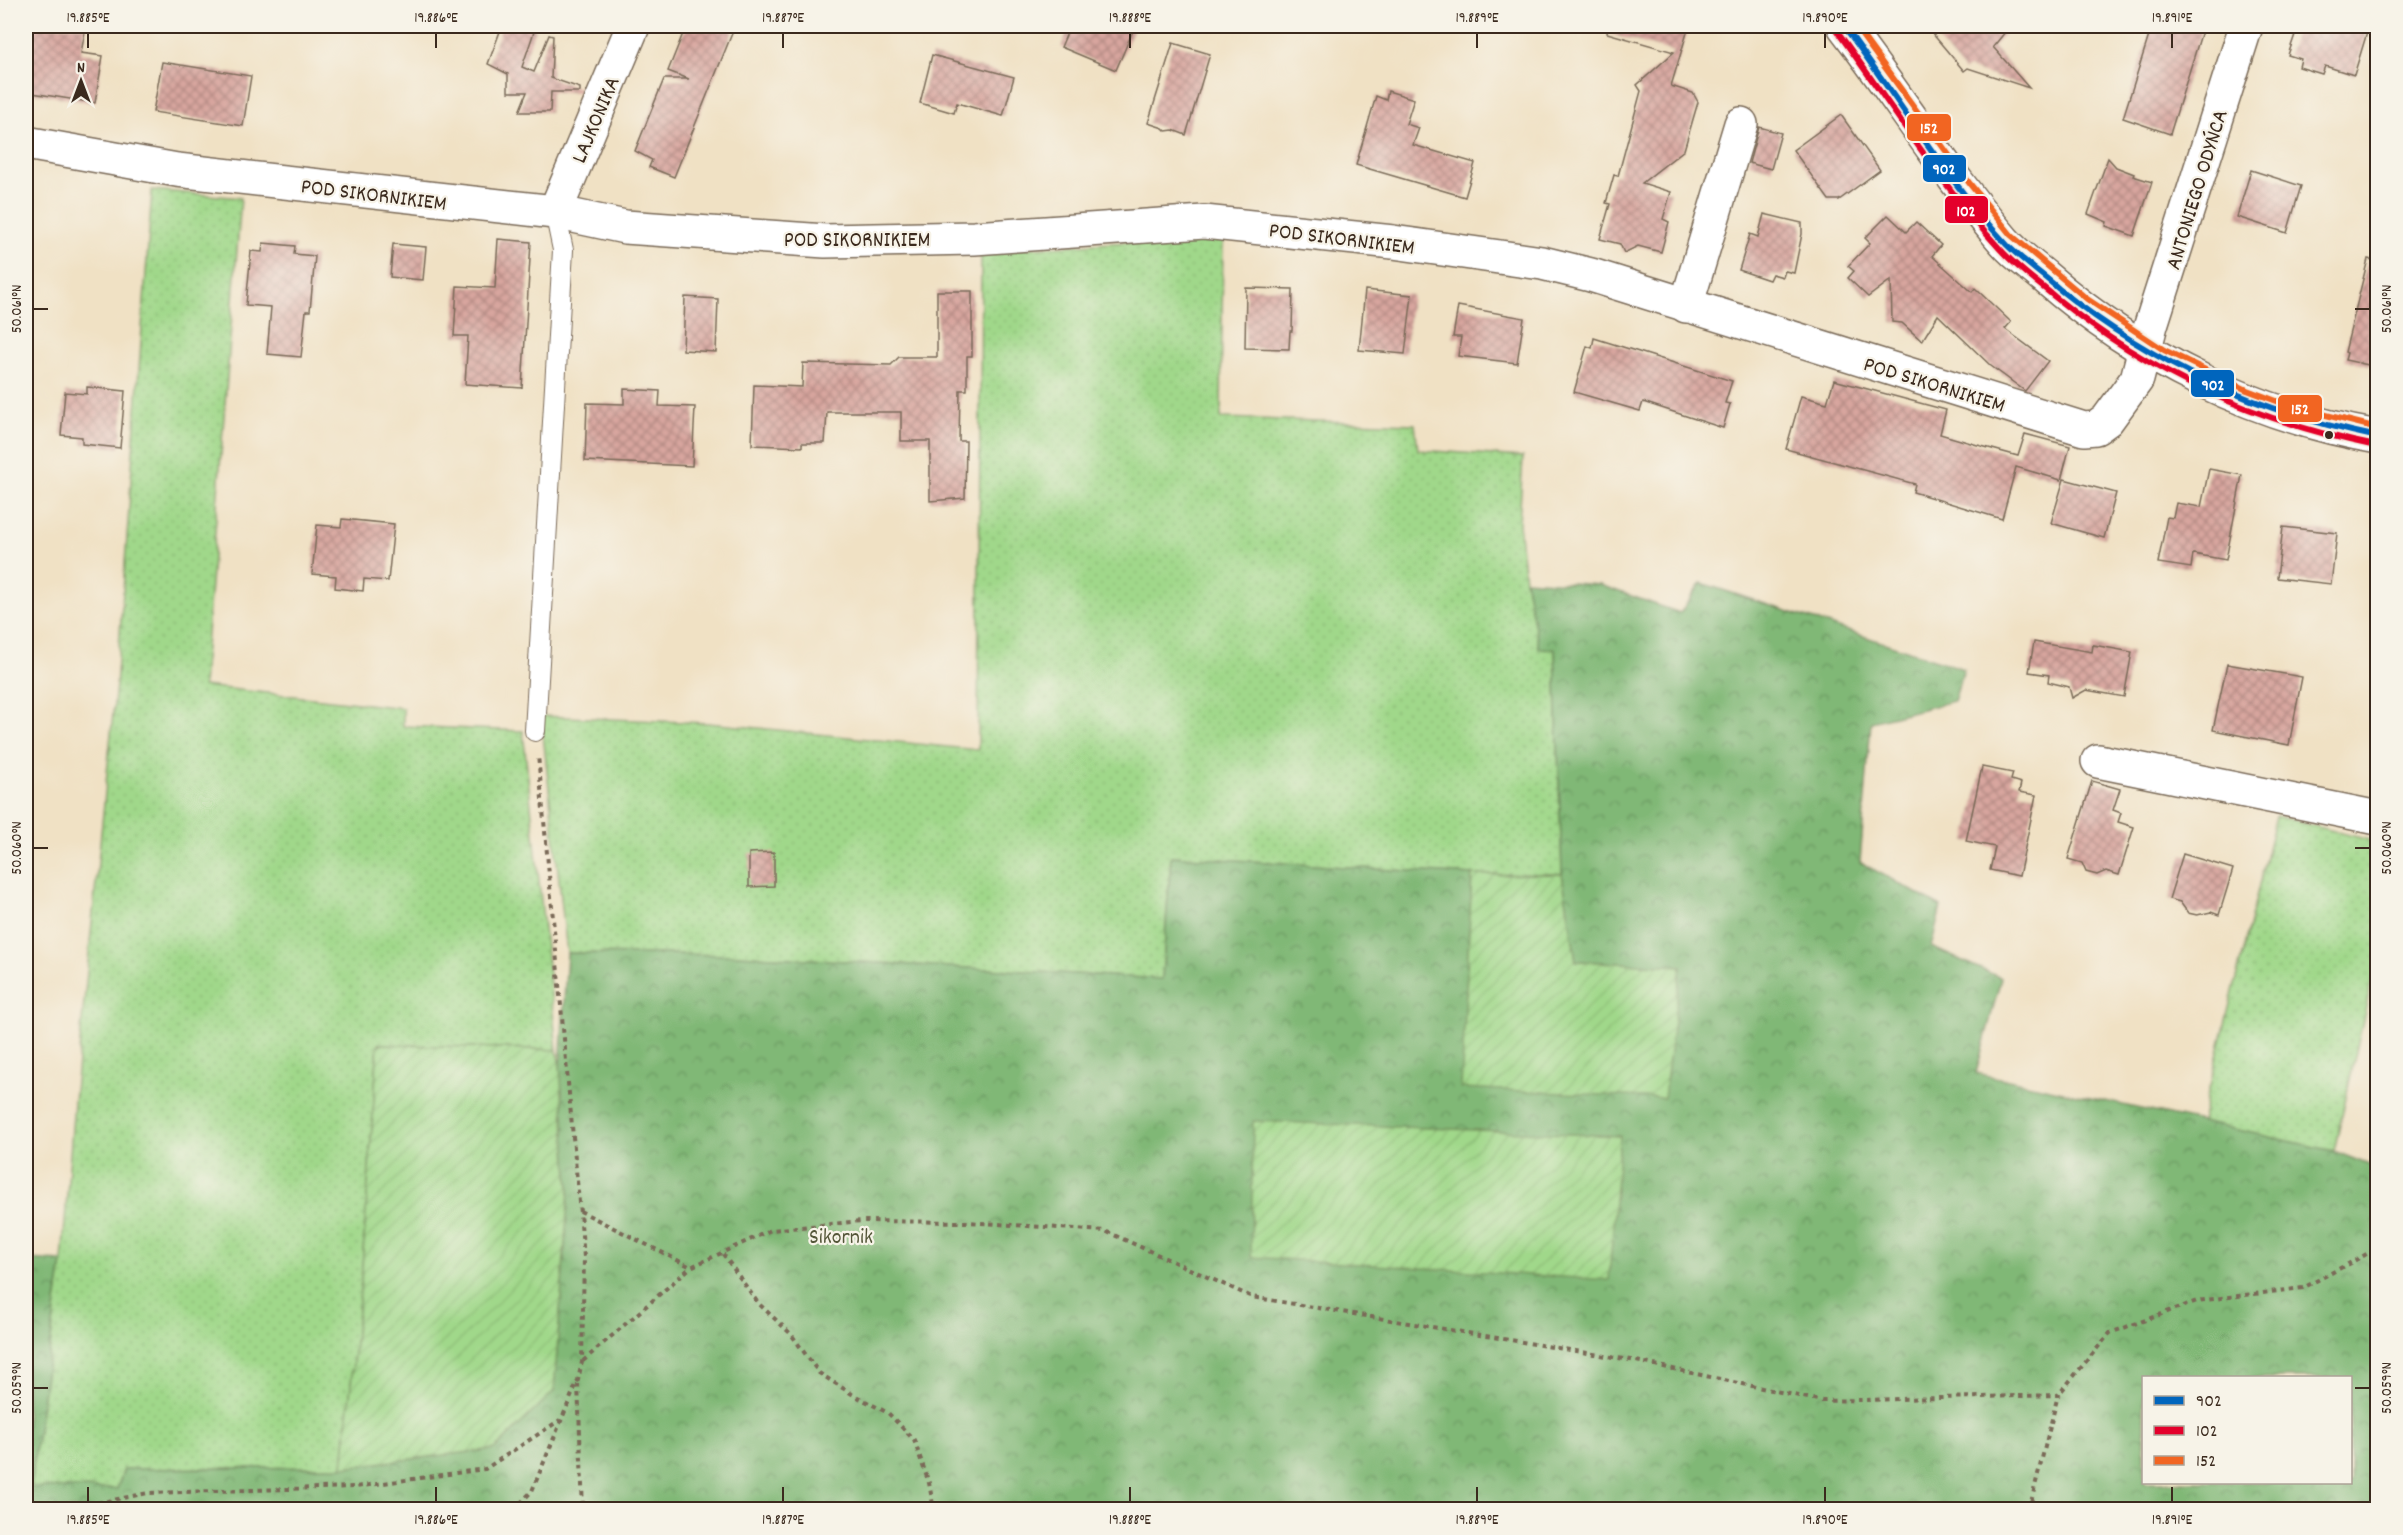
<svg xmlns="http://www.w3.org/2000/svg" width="2403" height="1535" font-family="Dekko,sans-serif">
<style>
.grass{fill:url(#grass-dots);stroke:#6e8154;stroke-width:1.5}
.forest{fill:url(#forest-crowns);stroke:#5e714a;stroke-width:1.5;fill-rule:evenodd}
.garden{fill:url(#garden-furrows);stroke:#6e8154;stroke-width:1.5}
.building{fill:url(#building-cross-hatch)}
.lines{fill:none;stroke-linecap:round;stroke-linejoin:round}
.service-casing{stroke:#7a6a58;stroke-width:22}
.minor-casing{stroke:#7a6a58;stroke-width:36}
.tertiary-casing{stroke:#7a6a58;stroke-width:36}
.path{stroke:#7a6a58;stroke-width:4;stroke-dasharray:4.5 4.5;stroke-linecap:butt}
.service{stroke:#fff;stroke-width:20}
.minor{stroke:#fff;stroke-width:33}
.tertiary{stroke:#fff;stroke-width:33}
.bus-1-casing{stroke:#f7f3e8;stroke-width:10}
.bus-2-casing{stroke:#f7f3e8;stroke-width:10}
.bus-3-casing{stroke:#f7f3e8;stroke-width:10}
.bus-1{stroke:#0065bd;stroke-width:6}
.bus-2{stroke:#e4002b;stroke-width:6}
.bus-3{stroke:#f26522;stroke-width:6}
.ticks{fill:none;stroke:#3b2a1e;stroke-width:2}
.bus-dot{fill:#3b2a1e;stroke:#f7f3e8;stroke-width:2}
.labels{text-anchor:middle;stroke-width:4.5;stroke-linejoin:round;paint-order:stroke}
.street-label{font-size:22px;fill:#3b2a1e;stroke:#f7f3e8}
.park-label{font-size:22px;fill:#545639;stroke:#f7f3e8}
.line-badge{stroke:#f7f3e8;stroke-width:2}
.badge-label{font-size:16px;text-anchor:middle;font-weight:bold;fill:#fff}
.neatline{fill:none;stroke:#3b2a1e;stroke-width:2}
.ticks-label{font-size:15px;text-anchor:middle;fill:#3b2a1e}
</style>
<defs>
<pattern id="grass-dots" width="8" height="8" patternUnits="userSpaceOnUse" patternTransform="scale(1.5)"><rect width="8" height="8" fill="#a0d88a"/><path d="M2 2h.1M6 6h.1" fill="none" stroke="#8bba77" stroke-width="1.8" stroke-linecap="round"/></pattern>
<pattern id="forest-crowns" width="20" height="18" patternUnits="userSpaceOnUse" patternTransform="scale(1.5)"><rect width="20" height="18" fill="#80b876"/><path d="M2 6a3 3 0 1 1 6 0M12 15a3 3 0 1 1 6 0" fill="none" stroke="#6a9660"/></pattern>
<pattern id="garden-furrows" width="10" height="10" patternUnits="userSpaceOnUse" patternTransform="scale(1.5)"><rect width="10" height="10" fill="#a0d88a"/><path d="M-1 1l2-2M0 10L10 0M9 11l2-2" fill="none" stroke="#8bba77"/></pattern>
<pattern id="building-cross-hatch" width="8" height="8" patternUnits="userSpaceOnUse" patternTransform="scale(1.5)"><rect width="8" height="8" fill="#d8a69f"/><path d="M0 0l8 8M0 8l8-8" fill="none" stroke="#b08781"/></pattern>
</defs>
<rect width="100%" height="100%" fill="#f7f3e8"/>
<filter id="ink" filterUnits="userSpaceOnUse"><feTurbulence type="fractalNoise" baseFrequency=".0167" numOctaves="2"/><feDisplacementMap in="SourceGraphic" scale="12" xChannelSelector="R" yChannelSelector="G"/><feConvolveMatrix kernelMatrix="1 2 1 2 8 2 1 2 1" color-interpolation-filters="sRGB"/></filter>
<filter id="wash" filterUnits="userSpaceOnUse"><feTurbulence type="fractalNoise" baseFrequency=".008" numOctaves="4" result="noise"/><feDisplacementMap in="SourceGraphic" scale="24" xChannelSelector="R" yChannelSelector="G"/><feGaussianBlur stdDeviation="1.35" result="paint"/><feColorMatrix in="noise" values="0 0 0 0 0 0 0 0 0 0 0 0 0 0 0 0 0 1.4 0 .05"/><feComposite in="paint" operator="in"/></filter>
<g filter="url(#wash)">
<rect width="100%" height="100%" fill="#f0e1c4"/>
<g class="grass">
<polygon points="152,190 241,198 203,686 403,708 403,726 523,731 557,1050 378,1044 361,1281 343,1467 124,1469 117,1489 30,1488 62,1261 74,1101 117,674"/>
<polygon points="1223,236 1221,418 1415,424 1418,450 1523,457 1519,524 1525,580 1555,649 1562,874 1472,875 1171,856 1162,979 738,955 567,953 541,716 708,723 978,750 981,251"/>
<polygon points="2276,816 2377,842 2377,957 2334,1151 2201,1122"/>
</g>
<path class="forest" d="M1525,580L1600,585L1680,613L1701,583L1964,669L1954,701L1871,722L1860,862L1941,907L1931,947L2001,978L1976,1073L2334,1151L2377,1168V1509H26V1259L62,1261L30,1487L117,1489L124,1469L343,1467L495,1449L554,1391L569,1189L560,1066L567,953L738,955L1162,979L1171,856L1472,875L1462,1088L1680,966L1576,961L1562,874L1555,649L1539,648ZM2144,1378H2350V1482H2144Z"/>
<g class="garden">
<polygon points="1562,874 1576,961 1681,966 1664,1098 1461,1088 1472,875"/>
<polygon points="378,1044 557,1050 560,1066 569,1189 554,1391 495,1449 343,1467 361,1281"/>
<polygon points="1253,1121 1620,1136 1609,1280 1251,1257"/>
</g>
<g id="blocks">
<g class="building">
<polygon points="26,26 86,26 81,53 103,56 95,103 26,92"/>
<polygon points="502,26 536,26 522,67 534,72 549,35 553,36 551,78 580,88 580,92 551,92 550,112 519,112 527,92 508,92 508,74 488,64"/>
<polygon points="686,26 735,26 674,177 649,167 652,160 635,151 664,79 689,79 668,71"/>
<polygon points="1070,26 1135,26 1116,70 1061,47"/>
<polygon points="1608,26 1689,26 1671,86 1693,93 1698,102 1684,150 1642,183 1671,192 1663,219 1669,222 1661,252 1638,246 1624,253 1620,244 1600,239 1610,204 1606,203 1614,175 1618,176 1641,91 1637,85 1674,52 1607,33"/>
<polygon points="1926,26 2010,26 1993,47 2029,88 1968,68 1964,71"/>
<polygon points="2152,26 2187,26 2202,31 2170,134 2123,118"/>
<polygon points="2298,26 2369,26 2354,75 2325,66 2322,74 2299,67 2301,59 2288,55"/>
<polygon points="1173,43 1210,54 1186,135 1173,130 1166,131 1163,128 1148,123"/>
<polygon points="932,55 1014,77 1003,116 957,103 954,113 920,103"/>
<polygon points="162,62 251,76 243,126 153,112"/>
<polygon points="1388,91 1414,99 1406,124 1419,128 1413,145 1475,163 1465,197 1356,165 1376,96 1386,100"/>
<polygon points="1841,115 1880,170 1839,200 1829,200 1793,150"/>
<polygon points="1759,127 1781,133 1771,169 1749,163"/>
<polygon points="2108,158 2116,167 2134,174 2133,176 2152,182 2134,236 2106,226 2107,222 2088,214"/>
<polygon points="2251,170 2301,186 2287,233 2237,217"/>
<polygon points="1764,214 1802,223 1802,234 1794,273 1785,271 1783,277 1772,274 1769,280 1739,270 1750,234 1758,237"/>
<polygon points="1888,215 1906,232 1916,222 1941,245 1932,256 1972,292 1975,288 2011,322 2005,329 2048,361 2025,391 1991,366 1938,315 1922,341 1902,323 1892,322 1891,280 1868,297 1848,278 1854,271 1848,266 1870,243 1865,238"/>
<polygon points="498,239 531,242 522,388 465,384 468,336 454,336 457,286 495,288"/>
<polygon points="263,243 295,246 294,254 315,256 310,311 306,311 301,357 267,354 271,307 246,305 251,251 262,252"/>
<polygon points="393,244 426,247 423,280 390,277"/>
<polygon points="2368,259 2378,261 2378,367 2345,360 2347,353 2345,352"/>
<polygon points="1246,288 1293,289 1292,331 1290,331 1289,349 1245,348"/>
<polygon points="1365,290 1412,295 1405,354 1359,350"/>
<polygon points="937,291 972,291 972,356 967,356 967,390 960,390 959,441 966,441 965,498 930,501 930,441 901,441 901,412 827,412 825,443 802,443 802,447 752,445 754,385 802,387 803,363 891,365 899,357 937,357"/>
<polygon points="685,297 718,299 716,352 683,350"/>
<polygon points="1458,306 1524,318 1517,363 1458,356 1461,337 1453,337"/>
<polygon points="1594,338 1732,381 1725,403 1730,404 1723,428 1643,402 1640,411 1574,392 1587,346 1592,348"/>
<polygon points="1834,380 1946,410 1940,434 1974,444 2018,456 2025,434 2070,446 2061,480 2016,467 2002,519 1913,492 1915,484 1786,449 1801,396 1827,403"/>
<polygon points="87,387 125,391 120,448 82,444 82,437 61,435 65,392 87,394"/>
<polygon points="624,389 660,391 659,406 695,407 692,466 585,461 587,403 624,404"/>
<polygon points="2209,469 2242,475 2226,560 2193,554 2191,568 2158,563 2167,517 2173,518 2176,503 2201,507"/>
<polygon points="2064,479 2116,493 2104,538 2051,523"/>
<polygon points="342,519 394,524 388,581 364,579 363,591 335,588 336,576 312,574 317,525 341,527"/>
<polygon points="2283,527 2337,533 2331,584 2277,578"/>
<polygon points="2034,642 2092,652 2093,645 2132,652 2124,697 2086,690 2072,698 2069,687 2048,682 2049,675 2029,672"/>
<polygon points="2227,664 2302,677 2289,745 2213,730"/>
<polygon points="1982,767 2013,773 2011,780 2021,783 2019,792 2036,795 2019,876 1990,870 1995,847 1966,841"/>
<polygon points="2092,781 2120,789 2113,810 2121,813 2118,822 2134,827 2119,875 2106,871 2097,875 2086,872 2082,863 2068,859"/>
<polygon points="774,852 774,886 749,887 749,853"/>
<polygon points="2183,854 2233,869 2219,915 2211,912 2197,915 2188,913 2180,902 2169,899"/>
</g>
</g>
</g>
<g filter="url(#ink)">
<use href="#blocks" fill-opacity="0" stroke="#7a6a58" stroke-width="1.5"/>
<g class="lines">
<defs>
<polyline id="service" points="535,731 563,250 555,212"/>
<g id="minor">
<polyline points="26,143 177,170 555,212 625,227 825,241 974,238 1204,222 1393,242 1542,263 1591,275 2084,429 2096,428 2107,420 2137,379 2151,325 2246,26"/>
<polyline points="555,212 633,26"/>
<polyline points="1686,306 1741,124"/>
<polyline points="2098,761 2378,818"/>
</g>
<path id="tertiary" d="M1844,26C1898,96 1947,175 2004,241C2016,255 2032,266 2045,277C2139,359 2255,416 2378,437"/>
</defs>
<use href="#service" class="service-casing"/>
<use href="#minor" class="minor-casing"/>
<use href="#tertiary" class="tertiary-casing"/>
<g class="path">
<polyline points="580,1211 691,1267 771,1230 861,1221 967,1222 1105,1231 1252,1297 1636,1361 1822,1401 2058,1395 2110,1333 2197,1301 2303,1288 2378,1248"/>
<polyline points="723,1254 758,1303 791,1334 819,1373 852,1394 888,1413 914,1440 929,1483 934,1510"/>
<polyline points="583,1361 691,1267"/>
<polyline points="578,1384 583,1510"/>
<polyline points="26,1501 82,1506 148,1493 355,1487 485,1469 560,1420"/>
<polyline points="514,1510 532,1491 578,1380 582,1362 584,1257 538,755"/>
<polyline points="2029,1510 2058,1395"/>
</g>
<use href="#service" class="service"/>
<use href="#minor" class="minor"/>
<use href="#tertiary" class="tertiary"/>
<defs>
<path id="bus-1" d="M1844,26C1897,97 1947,181 2007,245C2023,261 2042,274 2059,289C2155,366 2258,412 2378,437"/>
<path id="bus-2" d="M1837,31C1891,104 1939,183 2000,249C2016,267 2036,281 2055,297C2151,375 2255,421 2376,446"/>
<polyline id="bus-3" points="1855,26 1970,184 2011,235 2087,299 2164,350 2247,390 2290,406 2378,428"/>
</defs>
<use href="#bus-1" class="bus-1-casing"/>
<use href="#bus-2" class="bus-2-casing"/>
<use href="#bus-3" class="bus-3-casing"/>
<use href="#bus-1" class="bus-1"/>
<use href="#bus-2" class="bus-2"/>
<use href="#bus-3" class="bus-3"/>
</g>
</g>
<path class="ticks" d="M88,33V48M436,33V48M783,33V48M1130,33V48M1477,33V48M1825,33V48M2172,33V48M33,309H48M2355,309H2370M33,848H48M2355,848H2370M33,1388H48M2355,1388H2370M88,1487V1502M436,1487V1502M783,1487V1502M1130,1487V1502M1477,1487V1502M1825,1487V1502M2172,1487V1502"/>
<circle class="bus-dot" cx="2329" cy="435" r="5"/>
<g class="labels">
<g class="street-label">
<text transform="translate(594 119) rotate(-67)" y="8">LAJKONIKA</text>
<text transform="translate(2195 189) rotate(-73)" y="8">ANTONIEGO ODYŃCA</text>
<text transform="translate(374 193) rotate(7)" y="8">POD SIKORNIKIEM</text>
<text transform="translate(1342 237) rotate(7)" y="8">POD SIKORNIKIEM</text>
<text x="857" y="246">POD SIKORNIKIEM</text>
<text transform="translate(1935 383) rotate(17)" y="8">POD SIKORNIKIEM</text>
</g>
<g class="park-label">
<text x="841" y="1243">Sikornik</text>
</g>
</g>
<g class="line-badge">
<rect x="1906" y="113" width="46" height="29" rx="6" fill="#f26522"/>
<rect x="1922" y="154" width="45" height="29" rx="6" fill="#0065bd"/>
<rect x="1944" y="195" width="45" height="29" rx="6" fill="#e4002b"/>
<rect x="2190" y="369" width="45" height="29" rx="6" fill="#0065bd"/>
<rect x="2277" y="394" width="46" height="29" rx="6" fill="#f26522"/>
</g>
<g class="badge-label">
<text x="1929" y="133">152</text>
<text x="1944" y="174">902</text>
<text x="1966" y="216">102</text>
<text x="2213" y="390">902</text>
<text x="2300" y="414">152</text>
</g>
<rect width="2403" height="1535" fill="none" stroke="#f7f3e8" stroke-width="66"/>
<rect x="2142" y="1376" width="210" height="108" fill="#f7f3e8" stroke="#aca397" stroke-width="1.5"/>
<rect x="2154" y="1396" width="30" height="9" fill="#0065bd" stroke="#aca397" stroke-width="1.5"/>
<text x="2196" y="1406" font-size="18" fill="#3b2a1e">902</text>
<rect x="2154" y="1426" width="30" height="9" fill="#e4002b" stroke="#aca397" stroke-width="1.5"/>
<text x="2196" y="1436" font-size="18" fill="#3b2a1e">102</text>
<rect x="2154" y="1456" width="30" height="9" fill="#f26522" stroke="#aca397" stroke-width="1.5"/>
<text x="2196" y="1466" font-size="18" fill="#3b2a1e">152</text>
<g transform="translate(81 81)" stroke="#f7f3e8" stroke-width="4.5" paint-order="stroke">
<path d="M0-4.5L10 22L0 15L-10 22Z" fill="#3b2a1e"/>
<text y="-9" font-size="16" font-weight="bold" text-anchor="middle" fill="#3b2a1e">N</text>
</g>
<rect x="33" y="33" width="2337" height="1469" class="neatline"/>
<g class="ticks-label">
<text x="88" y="22">19.885°E</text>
<text x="436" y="22">19.886°E</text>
<text x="783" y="22">19.887°E</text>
<text x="1130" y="22">19.888°E</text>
<text x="1477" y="22">19.889°E</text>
<text x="1825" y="22">19.890°E</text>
<text x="2172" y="22">19.891°E</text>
<text transform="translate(16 309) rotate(-90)" y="5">50.061°N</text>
<text transform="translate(2386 309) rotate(-90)" y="5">50.061°N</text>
<text transform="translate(16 848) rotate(-90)" y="5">50.060°N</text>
<text transform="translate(2386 848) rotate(-90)" y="5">50.060°N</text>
<text transform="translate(16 1388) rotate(-90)" y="5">50.059°N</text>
<text transform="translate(2386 1388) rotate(-90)" y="5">50.059°N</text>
<text x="88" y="1524">19.885°E</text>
<text x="436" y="1524">19.886°E</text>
<text x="783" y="1524">19.887°E</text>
<text x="1130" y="1524">19.888°E</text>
<text x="1477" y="1524">19.889°E</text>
<text x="1825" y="1524">19.890°E</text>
<text x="2172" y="1524">19.891°E</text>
</g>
</svg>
